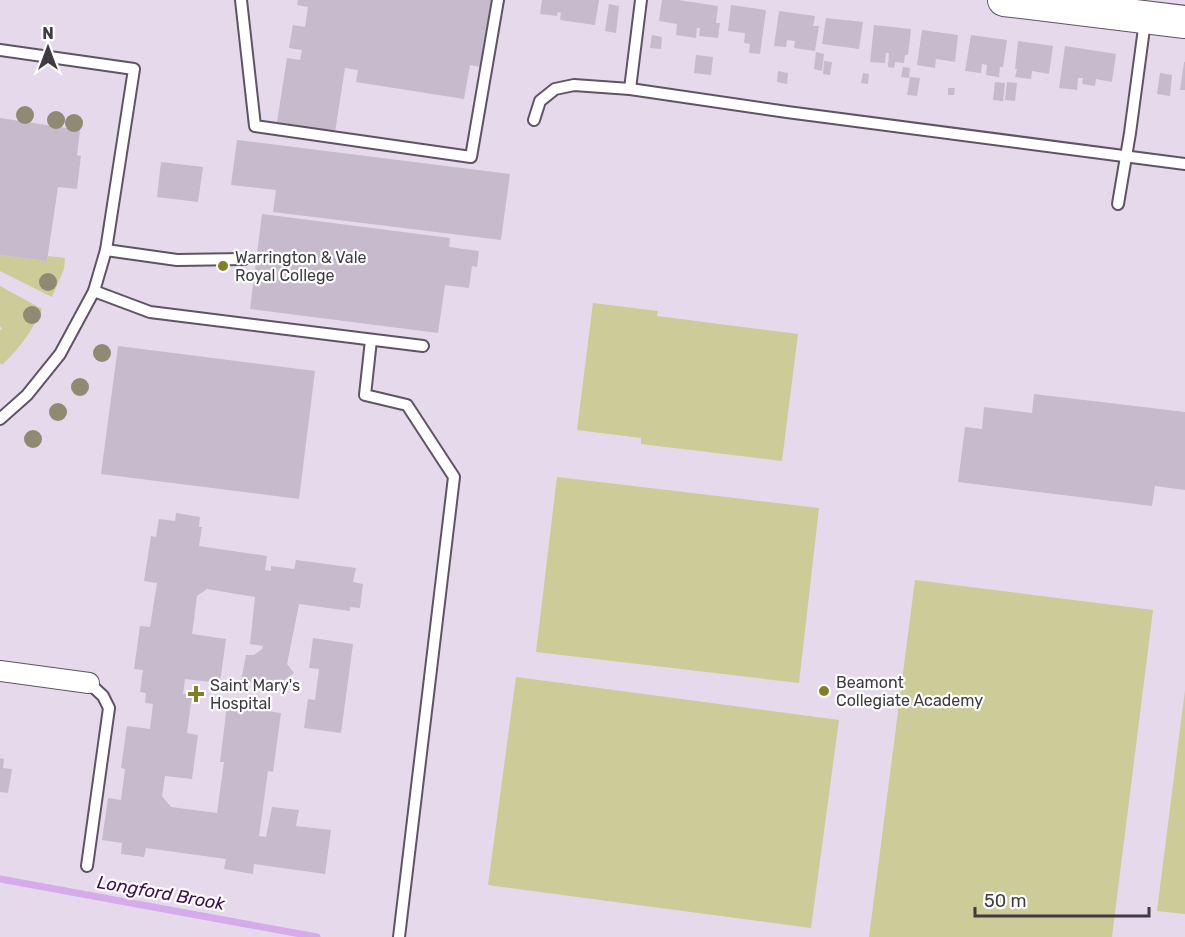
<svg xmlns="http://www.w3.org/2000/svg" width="1185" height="937" font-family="Rubik,sans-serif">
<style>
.green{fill:#cbcc98}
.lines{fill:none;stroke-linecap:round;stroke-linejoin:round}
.stream{stroke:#d5abe9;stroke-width:7}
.building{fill:#c6bacc}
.lane-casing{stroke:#5e5463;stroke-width:14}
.street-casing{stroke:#5e5463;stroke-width:22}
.primary-casing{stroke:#5e5463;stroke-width:34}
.lane{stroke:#fff;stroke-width:10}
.street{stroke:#fff;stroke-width:20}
.primary{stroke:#fff;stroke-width:32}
.tree{fill:#908a72}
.poi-dot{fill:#817f27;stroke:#fff;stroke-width:2}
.labels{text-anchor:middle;stroke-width:4.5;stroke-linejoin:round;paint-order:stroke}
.poi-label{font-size:16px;fill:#403b42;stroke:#fff;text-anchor:start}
.water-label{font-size:18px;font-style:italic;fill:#420b56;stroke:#fff}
</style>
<rect width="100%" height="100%" fill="#e6d9ec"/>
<g class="green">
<polygon points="0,255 47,261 48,256 65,258 64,269 52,297 0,271"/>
<path d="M0,286L42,309C32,331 20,348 2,365L0,363V330L2,329L0,326Z"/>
<polygon points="593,303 658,311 657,316 798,334 782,461 641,444 641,438 577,430"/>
<polygon points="557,477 819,508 799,683 536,652"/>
<polygon points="915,580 1153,610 1112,937 869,937"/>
<polygon points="516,677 839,720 811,928 488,885"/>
<polygon points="1185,690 1185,914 1157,911"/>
</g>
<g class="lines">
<polyline class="stream" points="0,879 317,937"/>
</g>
<g class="building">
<polygon points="298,0 491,0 480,67 470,65 464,99 356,82 358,70 345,68 335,132 277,122 287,58 300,60 302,50 289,48 293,25 305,27 308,7 297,5"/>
<polygon points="542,0 599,0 595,25 560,20 561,13 558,12 557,16 540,14"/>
<polygon points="662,0 678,0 718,6 716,23 720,23 718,38 699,36 700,28 697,28 696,38 676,35 677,24 659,21"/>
<polygon points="609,4 619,6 616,33 605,31"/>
<polygon points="731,5 766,10 760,54 749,53 750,44 744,43 745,33 728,31"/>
<polygon points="779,11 815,16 813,26 819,26 815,51 794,48 795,41 787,40 786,47 774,46"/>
<polygon points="826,18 863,22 859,49 822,44"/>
<polygon points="874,25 911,29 908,55 905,55 904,63 895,62 894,68 888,67 889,53 886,53 885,63 870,62"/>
<polygon points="922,30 958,35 955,62 936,59 935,68 917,65"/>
<polygon points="652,35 662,37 661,49 650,48"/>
<polygon points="971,35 1007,40 1003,67 1000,67 999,77 986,75 987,65 982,64 981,73 965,71"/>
<polygon points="1018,41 1053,46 1049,74 1032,71 1031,79 1015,77 1017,69 1015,69"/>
<polygon points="1065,46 1116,54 1112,82 1096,79 1095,86 1082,84 1083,78 1078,78 1077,90 1059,88"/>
<polygon points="816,52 824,54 822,71 814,69"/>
<polygon points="696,55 713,57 711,75 694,73"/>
<polygon points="824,61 832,62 830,75 823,74"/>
<polygon points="1184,62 1185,62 1185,90 1180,90"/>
<polygon points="903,67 910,68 909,78 901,77"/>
<polygon points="778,71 788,73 787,84 777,82"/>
<polygon points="863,73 869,74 868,84 861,83"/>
<polygon points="1160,73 1172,75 1170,96 1157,94"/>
<polygon points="910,77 920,78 917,96 907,95"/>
<polygon points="995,82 1005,83 1003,101 993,100"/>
<polygon points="1007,82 1017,83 1015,101 1005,100"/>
<polygon points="948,88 955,88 954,95 948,95"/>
<polygon points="0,118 80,130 77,155 81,156 77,189 58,187 47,261 0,255"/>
<polygon points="237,140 510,174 501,240 273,212 276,190 231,185"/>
<polygon points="161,162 203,167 198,202 157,197"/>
<polygon points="262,214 450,238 449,247 479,251 477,267 472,266 469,288 445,285 438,333 250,309"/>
<polygon points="118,346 315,371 299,499 101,474"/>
<polygon points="1034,394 1185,412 1185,490 1155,486 1152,506 958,482 965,427 982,429 984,407 1032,413"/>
<polygon points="176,513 200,517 199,527 202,527 199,546 267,556 265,570 271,571 271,566 294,569 296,560 356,568 353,582 363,584 360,608 350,607 350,611 299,604 287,664 294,673 267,693 260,683 241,681 246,655 254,655 262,649 263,646 250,644 255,597 207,589 197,596 192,634 226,639 220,683 185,679 183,694 192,695 187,733 198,735 192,779 165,776 162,796 171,807 217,813 224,762 220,762 227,705 281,713 273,772 268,771 259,836 266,837 272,807 299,810 296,826 331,830 325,874 254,864 253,874 224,869 226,859 146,848 144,857 121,854 122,843 102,840 108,798 121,800 125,769 121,768 127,726 150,729 153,704 145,703 146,693 140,692 143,670 134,669 140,626 150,627 157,583 144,581 151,536 156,537 159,519 175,521"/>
<polygon points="313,638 353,644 341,733 304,728 308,699 315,700 319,669 309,668"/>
<polygon points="0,758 4,759 3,768 12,769 8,793 0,792"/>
</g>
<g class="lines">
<defs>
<g id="lane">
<polyline points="241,0 255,126 471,157 498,0"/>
<polyline points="0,50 134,69 106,250 94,291 60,354 27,395 0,419"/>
<polyline points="630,89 641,0"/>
<polyline points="534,120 540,101 555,89 574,85 630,89 787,112 1185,164"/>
<polyline points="1118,204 1130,133 1145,21"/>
<polyline points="106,250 177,260 244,259"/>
<polyline points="94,291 150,312 423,346"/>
<polyline points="371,340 365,395 407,405 454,477 399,937"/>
<polyline points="87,866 109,708 103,696 89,683"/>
</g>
<polyline id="street" points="0,671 89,683"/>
<polyline id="primary" points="1004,0 1185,22"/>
</defs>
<use href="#lane" class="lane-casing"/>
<use href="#street" class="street-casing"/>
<use href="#primary" class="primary-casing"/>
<use href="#lane" class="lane"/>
<use href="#street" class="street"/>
<use href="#primary" class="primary"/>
</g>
<g class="tree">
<circle cx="25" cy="115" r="9"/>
<circle cx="56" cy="120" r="9"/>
<circle cx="74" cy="123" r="9"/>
<circle cx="48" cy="282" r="9"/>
<circle cx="32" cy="315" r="9"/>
<circle cx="102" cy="353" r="9"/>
<circle cx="80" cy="387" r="9"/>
<circle cx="58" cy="412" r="9"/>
<circle cx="33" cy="439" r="9"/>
</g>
<g class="poi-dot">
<circle cx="223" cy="266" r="6"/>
<circle cx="824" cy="691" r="6"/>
<path d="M193 685h6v6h6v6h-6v6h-6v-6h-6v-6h6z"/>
</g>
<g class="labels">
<g class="poi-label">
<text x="235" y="263">Warrington &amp; Vale<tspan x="235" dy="18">Royal College</tspan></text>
<text x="836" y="688">Beamont<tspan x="836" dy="18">Collegiate Academy</tspan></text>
<text x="210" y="691">Saint Mary's<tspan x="210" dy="18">Hospital</tspan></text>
</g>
<g class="water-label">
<text transform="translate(161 893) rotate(10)" y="6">Longford Brook</text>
</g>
</g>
<g transform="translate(48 48)" stroke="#ffffff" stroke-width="4.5" paint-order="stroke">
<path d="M0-4.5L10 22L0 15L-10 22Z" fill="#403b42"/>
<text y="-9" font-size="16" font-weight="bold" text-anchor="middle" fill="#403b42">N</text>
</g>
<path d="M975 907v9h174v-9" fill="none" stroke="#403b42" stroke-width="3"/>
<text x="984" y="907" font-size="18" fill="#403b42" stroke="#ffffff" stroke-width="4.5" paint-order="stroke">50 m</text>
</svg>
